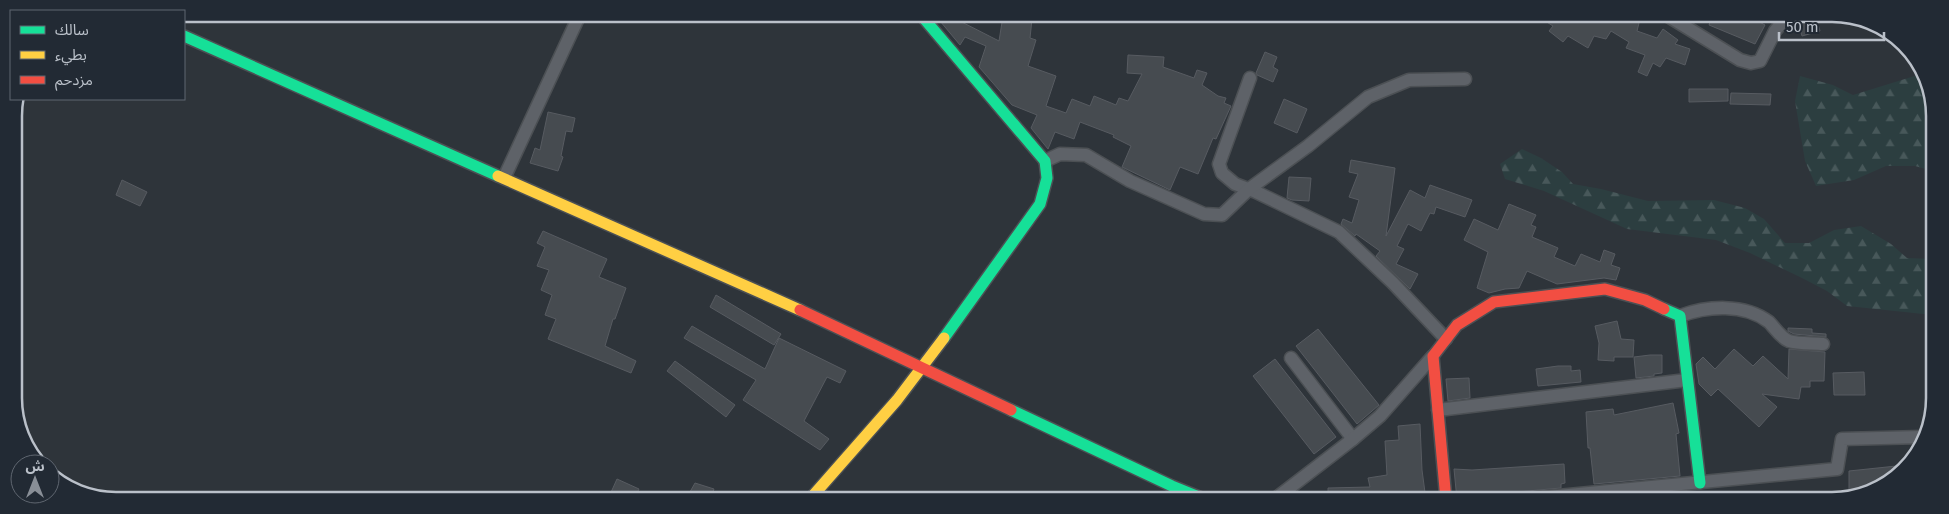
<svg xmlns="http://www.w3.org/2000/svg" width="1949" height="514" font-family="'Fira Sans','Noto Sans Arabic',sans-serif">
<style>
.forest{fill:url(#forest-firs)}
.building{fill:#464b50;stroke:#575b61}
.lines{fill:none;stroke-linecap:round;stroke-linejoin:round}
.street-casing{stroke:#4c5054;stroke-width:15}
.fast-casing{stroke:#4c5054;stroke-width:14}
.slow-casing{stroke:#4c5054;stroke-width:14}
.jam-casing{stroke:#4c5054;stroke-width:14}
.street{stroke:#5e6268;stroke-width:12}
.fast{stroke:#16e098;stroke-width:11}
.slow{stroke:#ffcf43;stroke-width:11}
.jam{stroke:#f24e42;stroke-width:11}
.rim{fill:none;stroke:#bac0c9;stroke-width:2.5}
</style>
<defs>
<pattern id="forest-firs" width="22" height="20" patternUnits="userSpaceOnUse" patternTransform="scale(1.25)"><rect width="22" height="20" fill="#2c3e40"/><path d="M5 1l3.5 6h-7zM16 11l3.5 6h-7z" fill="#48585a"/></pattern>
</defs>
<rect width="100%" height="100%" fill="#2e343a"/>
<g class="forest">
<polygon points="1921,74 1933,96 1933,171 1915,166 1886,166 1854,180 1816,186 1805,161 1795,101 1800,76 1833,85 1853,95"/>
<polygon points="1522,149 1541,158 1562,172 1573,184 1601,189 1648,201 1714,200 1745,208 1764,219 1785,243 1809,243 1834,230 1861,226 1891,244 1907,258 1933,259 1933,315 1847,306 1827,291 1802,278 1750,253 1716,240 1627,229 1544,191 1505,179 1500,164"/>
</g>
<g class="building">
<polygon points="935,15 948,15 999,41 1003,16 1032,19 1030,38 1036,40 1028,66 1056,76 1046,106 1066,113 1072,99 1090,106 1094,96 1116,105 1119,98 1128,101 1142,74 1127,73 1128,55 1164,57 1163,67 1194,78 1197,70 1207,73 1202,85 1218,96 1226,98 1224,103 1231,106 1216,139 1213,138 1198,174 1180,167 1170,190 1122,167 1131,146 1113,137 1114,135 1080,122 1074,139 1055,132 1048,149 1031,128 1037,115 1012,105 979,67 986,46 965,37 960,45"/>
<polygon points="1536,15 1627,16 1639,23 1637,31 1657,38 1663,29 1678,40 1675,44 1690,49 1685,65 1666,58 1660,67 1653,63 1647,76 1638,72 1645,55 1626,48 1629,42 1611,31 1606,39 1594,36 1588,48 1568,36 1563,42 1549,31 1553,26"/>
<polygon points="1712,16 1748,16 1765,25 1755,44 1709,25"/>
<polygon points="1796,16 1816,16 1820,31 1802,36"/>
<polygon points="1265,52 1277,57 1273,67 1278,70 1273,82 1257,75 1256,73"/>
<polygon points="1689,89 1728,89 1728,101 1689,102"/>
<polygon points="1731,93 1771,94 1770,105 1730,104"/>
<polygon points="1284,99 1307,109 1297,133 1274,123"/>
<polygon points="548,112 575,118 572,132 566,131 561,156 563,157 558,171 530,163 535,148 540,150"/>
<polygon points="1351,160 1395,168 1386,236 1410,190 1425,198 1430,185 1472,200 1465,217 1436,207 1434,214 1430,213 1421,231 1408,224 1397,246 1404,249 1396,264 1418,274 1410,289 1376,256 1380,251 1356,234 1355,236 1341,224 1343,219 1352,223 1359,200 1349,197 1358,174 1349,172"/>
<polygon points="1289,177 1311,178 1309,201 1292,200 1287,198"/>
<polygon points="122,180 147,192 140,206 116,195"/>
<polygon points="1509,204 1536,215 1531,225 1536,227 1532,237 1558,248 1554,257 1575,266 1581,254 1600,262 1604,250 1615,254 1611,265 1620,268 1616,280 1604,278 1557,284 1527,271 1519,288 1505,289 1489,293 1477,288 1488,252 1464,240 1474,219 1498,230"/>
<polygon points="543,231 607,259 599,277 626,288 615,319 613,319 605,346 636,361 631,373 548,339 556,319 545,315 552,295 541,290 549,270 537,266 545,247 537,243"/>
<polygon points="716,295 781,334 774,345 710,307"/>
<polygon points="1617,321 1621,339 1634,340 1633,357 1614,357 1614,361 1598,360 1599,343 1595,326"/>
<polygon points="692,326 765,369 779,338 846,371 840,383 827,377 804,421 829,439 820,450 743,400 756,380 684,338"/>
<polygon points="1788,328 1812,329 1812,333 1826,334 1826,337 1794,334 1788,331"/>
<polygon points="1318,329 1379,405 1357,424 1296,346"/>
<polygon points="1734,349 1753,366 1763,356 1788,379 1789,349 1825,352 1824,381 1810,381 1810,387 1801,387 1799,399 1762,394 1777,407 1759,427 1718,389 1711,396 1699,384 1696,364 1703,357 1715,369"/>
<polygon points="1650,355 1662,355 1662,373 1654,374 1654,376 1636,378 1634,357"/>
<polygon points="1275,359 1336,437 1314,454 1253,376"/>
<polygon points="675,361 735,405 726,417 667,371"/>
<polygon points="1558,366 1571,366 1571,371 1580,370 1581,382 1538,386 1536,369"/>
<polygon points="1864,372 1865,395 1834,395 1833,373"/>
<polygon points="1469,378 1470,398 1448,401 1446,379"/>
<polygon points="1673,403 1679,433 1676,434 1680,476 1594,484 1590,448 1588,448 1586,412 1613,409 1614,415"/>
<polygon points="1420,424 1422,470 1426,500 1328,500 1328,488 1370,487 1368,478 1387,475 1385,441 1399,440 1398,426"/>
<polygon points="1564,464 1565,483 1561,484 1561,488 1516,492 1512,494 1509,500 1457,500 1454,469 1472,470"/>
<polygon points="1906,465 1900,475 1859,492 1849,492 1849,471"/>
<polygon points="617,479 639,489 634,499 608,499"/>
<polygon points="695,483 714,489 710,499 686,499"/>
<polygon points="1681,492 1682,500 1650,500 1650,495"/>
</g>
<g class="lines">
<defs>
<g id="street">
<polyline points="1668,16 1740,60 1751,63 1760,61 1775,31 1787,16"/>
<polyline points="1250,78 1219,164 1222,173 1235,184 1256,192 1339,232 1393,283 1446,339"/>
<polyline points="1045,161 1060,154 1086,155 1130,181 1204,214 1222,215 1249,189 1308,146 1368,97 1409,80 1465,79"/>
<polyline points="504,178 580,14"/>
<path d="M1680,316C1707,306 1744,303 1769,322C1775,328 1780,337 1789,341C1798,344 1813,343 1823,344"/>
<polyline points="1291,358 1353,439"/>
<polyline points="1438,410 1687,380"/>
<polyline points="1275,499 1353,439 1380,416 1433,356"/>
<polyline points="1517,500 1837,469 1842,439 1922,437"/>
</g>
<g id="fast">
<polyline points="921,15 1045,161 1047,178 1040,204 944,338"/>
<polyline points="184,36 498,176"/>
<polyline points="1664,309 1680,316 1700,483"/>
<polyline points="1011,410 1172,486 1204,499"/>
</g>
<g id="slow">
<polyline points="498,176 800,310"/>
<polyline points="810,499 897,400 944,338"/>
</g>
<g id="jam">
<polyline points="800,310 1011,410"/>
<polyline points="1446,500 1433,356 1457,325 1494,302 1605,289 1645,300 1664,309"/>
</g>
</defs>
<use href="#street" class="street-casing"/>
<use href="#fast" class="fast-casing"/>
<use href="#slow" class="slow-casing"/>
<use href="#jam" class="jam-casing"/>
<use href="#street" class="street"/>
<use href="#fast" class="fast"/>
<use href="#slow" class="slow"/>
<use href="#jam" class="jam"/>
</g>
<path d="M0 0H1949V514H0ZM116 22H1832A94 94 0 0 1 1926 116V398A94 94 0 0 1 1832 492H116A94 94 0 0 1 22 398V116A94 94 0 0 1 116 22Z" fill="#222a34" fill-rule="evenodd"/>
<path class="rim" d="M116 22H1832A94 94 0 0 1 1926 116V398A94 94 0 0 1 1832 492H116A94 94 0 0 1 22 398V116A94 94 0 0 1 116 22Z"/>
<rect x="10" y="10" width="175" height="90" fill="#222a34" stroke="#5f6670"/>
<rect x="20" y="26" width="25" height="8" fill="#16e098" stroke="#5f6670"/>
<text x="55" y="35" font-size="15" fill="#bac0c9">سالك</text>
<rect x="20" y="51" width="25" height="8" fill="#ffcf43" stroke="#5f6670"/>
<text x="55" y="60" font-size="15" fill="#bac0c9">بطيء</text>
<rect x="20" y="76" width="25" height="8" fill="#f24e42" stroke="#5f6670"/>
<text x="55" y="85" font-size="15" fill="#bac0c9">مزدحم</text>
<g transform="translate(35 479)"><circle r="24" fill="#222a34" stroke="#5f6670"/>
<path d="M0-4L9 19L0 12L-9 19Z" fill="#898f97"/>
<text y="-8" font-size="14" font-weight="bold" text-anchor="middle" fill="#bac0c9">ش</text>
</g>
<path d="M1779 32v8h105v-8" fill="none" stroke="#bac0c9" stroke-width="2.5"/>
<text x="1786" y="32" font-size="15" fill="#bac0c9" stroke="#222a34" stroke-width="4" paint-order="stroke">50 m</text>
</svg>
